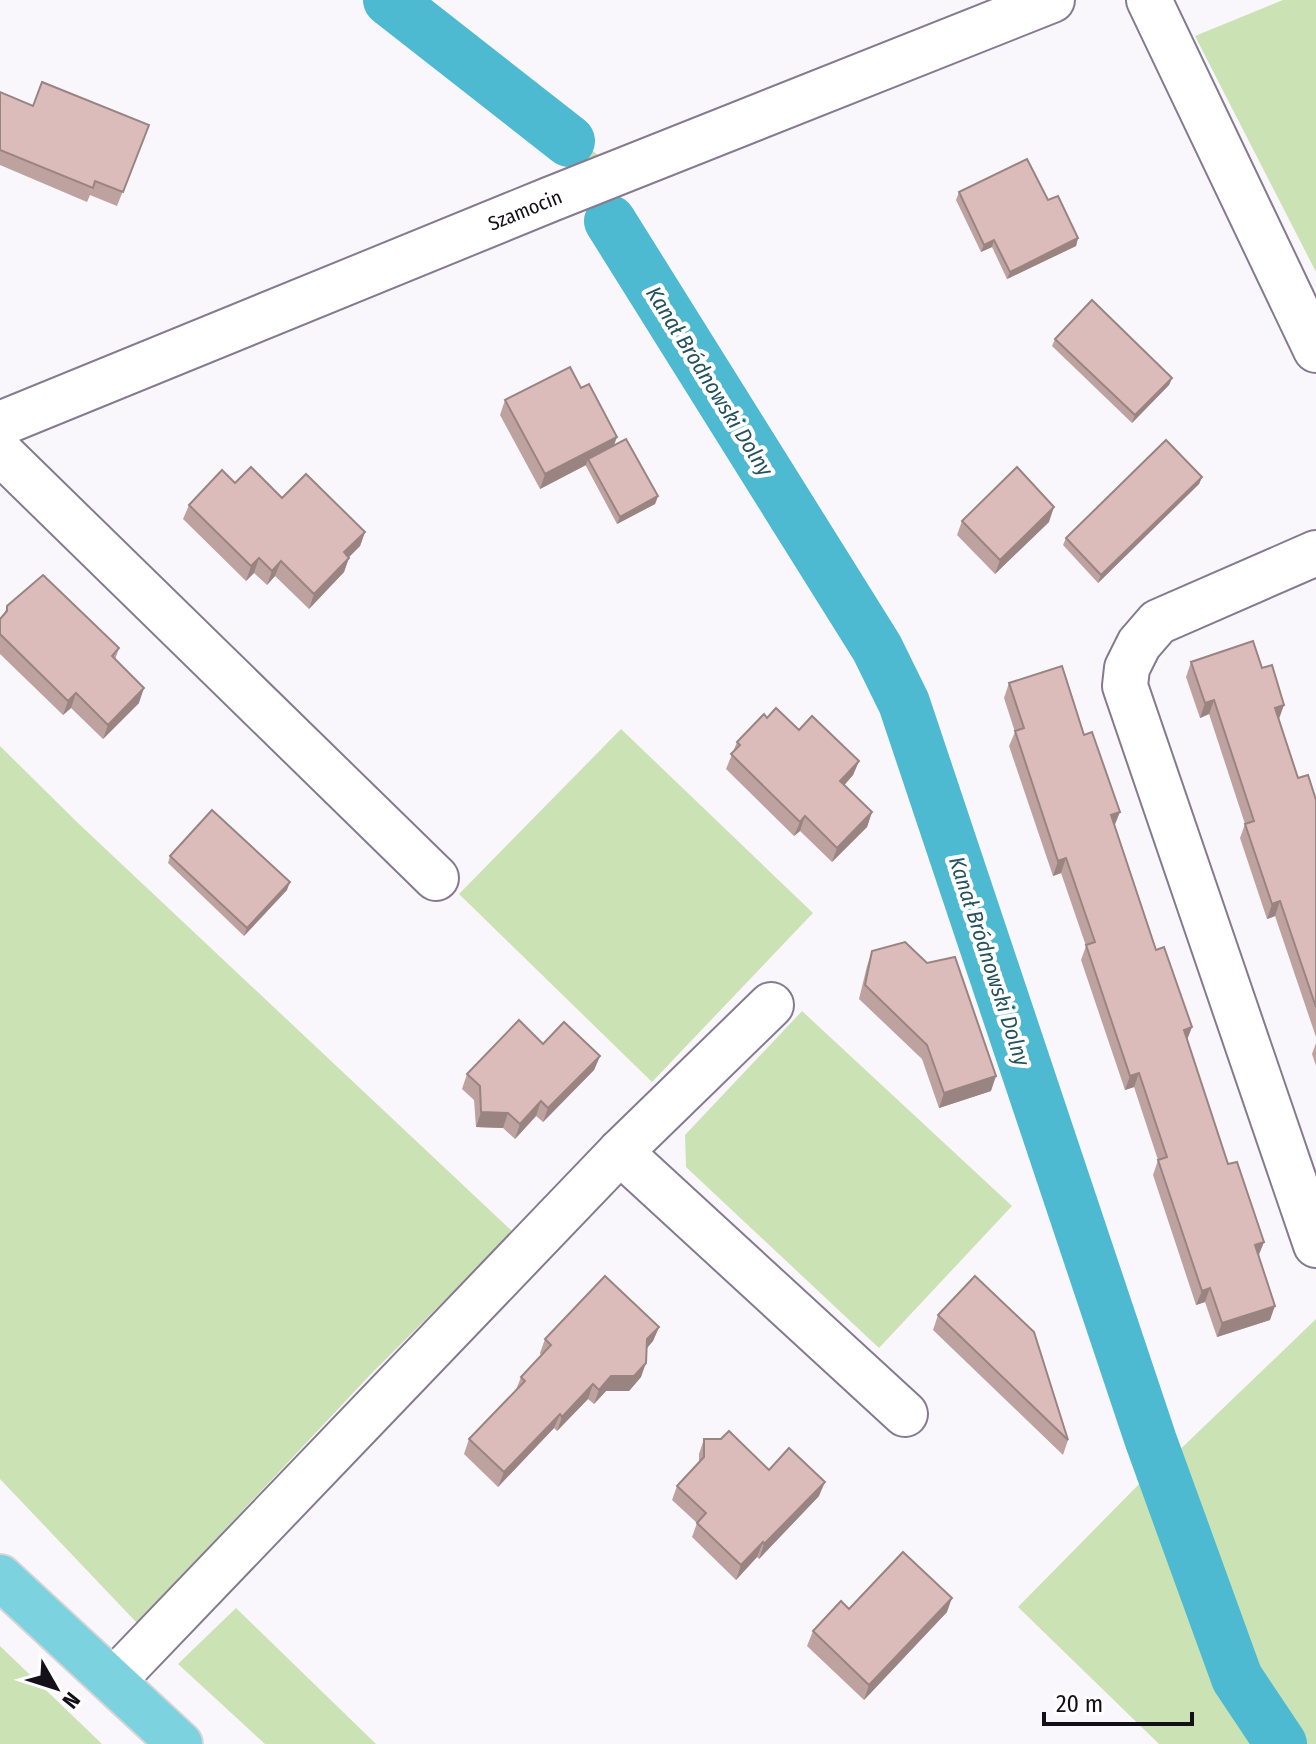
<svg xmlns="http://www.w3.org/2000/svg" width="1316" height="1744" font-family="'Fira Sans Condensed',sans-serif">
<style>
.green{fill:#cae2b4}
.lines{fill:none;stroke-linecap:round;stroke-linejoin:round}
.canal{stroke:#4dbad1;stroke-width:52}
.minor-casing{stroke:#857a91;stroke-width:48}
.major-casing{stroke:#d5d4d6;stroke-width:48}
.minor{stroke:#fff;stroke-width:44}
.major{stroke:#7cd3df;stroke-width:44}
.wall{fill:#bda2a0}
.shaded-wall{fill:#9a8482}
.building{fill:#dcbcba;stroke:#9a8482;stroke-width:2}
.labels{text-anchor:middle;stroke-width:8;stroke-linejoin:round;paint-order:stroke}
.street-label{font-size:20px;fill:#141019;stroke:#fff}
.water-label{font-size:22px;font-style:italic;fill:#23525c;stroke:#fff}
</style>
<rect width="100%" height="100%" fill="#faf7fc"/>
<g class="green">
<polygon points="364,0 411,0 531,95 602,159 571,164"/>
<polygon points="1283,0 1316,0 1316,272 1195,36"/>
<polygon points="614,208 894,653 912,694 981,894 1168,1461 1316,1319 1316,1744 1159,1744 1018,1607 1148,1475 899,725 877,677 591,222"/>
<polygon points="621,729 813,913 652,1082 459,894"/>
<polygon points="0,746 79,824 513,1232 371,1374 137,1623 0,1479"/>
<polygon points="802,1011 1012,1206 879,1348 686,1167 685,1135"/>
<polygon points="236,1608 376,1744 265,1744 178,1664"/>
<polygon points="0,1646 102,1744 0,1744"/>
</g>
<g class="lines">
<g class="canal">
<polyline points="389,0 569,141"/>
<polyline points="610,221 877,648 904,703 1151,1441 1237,1678 1281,1744"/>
</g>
<defs>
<g id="minor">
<polyline points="1149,0 1316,350"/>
<polyline points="0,424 551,199 1052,0"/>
<polyline points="0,452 436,878"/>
<polyline points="1316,553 1158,622 1139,644 1127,668 1125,686 1316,1245"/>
<polyline points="620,1152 905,1414"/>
<polyline points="114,1680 620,1152 771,1005"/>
</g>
<polyline id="major" points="0,1577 180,1744"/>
</defs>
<use href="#minor" class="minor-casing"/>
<use href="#major" class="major-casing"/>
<use href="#minor" class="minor"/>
<use href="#major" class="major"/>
</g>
<g class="wall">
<polygon points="0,92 33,106 149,125 117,206 90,195 87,202 0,165"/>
<polygon points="959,192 1048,200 1078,238 1076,246 1007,279 992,247 981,252 956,200"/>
<polygon points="1055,339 1172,378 1169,385 1132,423 1052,346"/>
<polygon points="505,400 614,446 658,496 655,504 617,524 586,466 586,465 540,489 500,415"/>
<polygon points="1202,477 1199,484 1098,583 1063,545 1066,538"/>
<polygon points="235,483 365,532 360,546 349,557 344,572 309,609 275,576 267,585 254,573 246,581 183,519 189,505"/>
<polygon points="962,521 1049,522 995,574 957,535"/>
<polygon points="7,606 119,648 115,660 139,703 103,739 71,708 63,715 0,654 0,619 4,615"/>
<polygon points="1191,662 1279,719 1298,778 1316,800 1316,1037 1275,916 1267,919 1240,838 1245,824 1209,714 1200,718 1186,677"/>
<polygon points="1009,683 1084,735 1156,950 1192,1027 1187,1040 1228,1164 1264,1242 1259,1255 1270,1320 1217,1337 1205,1302 1196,1305 1153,1175 1158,1160 1134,1087 1125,1090 1081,960 1086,946 1061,873 1053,876 1009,746 1015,732 1004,698"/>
<polygon points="767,718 859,761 853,775 844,785 872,812 867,827 832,862 800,831 794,836 726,769 737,742"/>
<polygon points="170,856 287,890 244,936 168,863"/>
<polygon points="872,951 991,1091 939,1108 922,1059 859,999 867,966"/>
<polygon points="1316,1043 1316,1066 1312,1054"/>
<polygon points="543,1044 600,1056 594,1070 543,1122 536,1116 515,1139 503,1128 476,1127 474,1100 462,1089 467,1074"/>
<polygon points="938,1315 1068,1440 1063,1455 933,1330"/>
<polygon points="659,1327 653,1341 647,1348 641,1377 629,1391 606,1391 594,1404 588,1399 557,1431 554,1428 498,1487 464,1454 469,1439 516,1390 521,1377 541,1355 540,1353 545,1339"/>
<polygon points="704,1439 769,1470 819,1496 759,1559 757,1557 736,1580 692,1537 697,1523 672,1500 677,1486 699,1462 699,1454"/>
<polygon points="849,1609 947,1612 864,1700 807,1646 813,1631"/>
</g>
<g class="shaded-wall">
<polygon points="1078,238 1076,246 1007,279 1010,272"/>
<polygon points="994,240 992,247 981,252 984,245"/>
<polygon points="1172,378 1169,385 1132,423 1135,415"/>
<polygon points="617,437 612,451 588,459 586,465 540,489 545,474"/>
<polygon points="1202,477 1199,484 1098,583 1101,575"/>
<polygon points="658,496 655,504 617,524 620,517"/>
<polygon points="1054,507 1049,522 995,574 1000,560"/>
<polygon points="365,532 360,546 339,567 344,552"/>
<polygon points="259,558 254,573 246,581 251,566"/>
<polygon points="349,558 344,572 309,609 314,594"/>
<polygon points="281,561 275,576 267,585 272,571"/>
<polygon points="144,688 139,703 103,739 108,725"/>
<polygon points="76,693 71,708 63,715 68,701"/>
<polygon points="1214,700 1209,714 1200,718 1205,703"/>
<polygon points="1284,705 1279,719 1275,708"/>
<polygon points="859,761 853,775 835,796 840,781"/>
<polygon points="872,812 867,827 832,862 837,848"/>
<polygon points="1120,812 1114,827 1111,815"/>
<polygon points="805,816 800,831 794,836 800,822"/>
<polygon points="1066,858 1061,873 1053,876 1058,861"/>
<polygon points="290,882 287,890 244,936 247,928"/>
<polygon points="1280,901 1275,916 1267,919 1272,904"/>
<polygon points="1192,1027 1186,1042 1184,1030"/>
<polygon points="600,1056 594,1070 543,1122 548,1108"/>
<polygon points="1139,1073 1134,1087 1125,1090 1130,1076"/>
<polygon points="996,1076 991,1091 939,1108 944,1093"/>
<polygon points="541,1101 536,1116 515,1139 520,1124"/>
<polygon points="481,1112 508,1113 503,1128 476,1127"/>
<polygon points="1264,1242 1258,1256 1255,1245"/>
<polygon points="1210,1288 1205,1302 1196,1305 1202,1291"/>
<polygon points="1275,1306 1270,1320 1217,1337 1222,1323"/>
<polygon points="659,1327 653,1341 642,1354 647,1339"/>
<polygon points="646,1363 641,1377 629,1391 606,1391 594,1404 599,1390 611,1376"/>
<polygon points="593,1384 588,1399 557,1431 562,1417"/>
<polygon points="560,1414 554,1428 498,1487 504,1472"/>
<polygon points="825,1482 819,1496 759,1559 764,1544"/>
<polygon points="763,1542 757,1557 736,1580 741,1565"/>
<polygon points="952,1598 947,1612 864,1700 869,1685"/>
</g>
<g class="building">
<polygon points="42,82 149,125 123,192 95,181 93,188 0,150 0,92 33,106"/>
<polygon points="1027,159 1048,200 1058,196 1078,238 1010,272 994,240 984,245 959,192"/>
<polygon points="1092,300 1172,378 1135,415 1055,339"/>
<polygon points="570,367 581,388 589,384 617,437 545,474 505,400"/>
<polygon points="626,439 658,496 620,517 588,459"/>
<polygon points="1166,440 1202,477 1101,575 1066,538"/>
<polygon points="251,467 282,498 306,474 365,532 344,552 349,558 314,594 281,561 272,571 259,558 251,566 189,505 222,470 235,483"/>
<polygon points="1017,467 1054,507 1000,560 962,521"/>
<polygon points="43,575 119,648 112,656 144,688 108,725 76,693 68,701 0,634 0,619 7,611 7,606"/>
<polygon points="1253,641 1262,668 1272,665 1284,705 1275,708 1298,778 1308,775 1316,800 1316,1007 1280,901 1272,904 1245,824 1254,821 1214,700 1205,703 1191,662"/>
<polygon points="1062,666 1084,735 1092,732 1120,812 1111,815 1156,950 1164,947 1192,1027 1184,1030 1228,1164 1237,1162 1264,1242 1255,1245 1275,1306 1222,1323 1210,1288 1202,1291 1158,1160 1167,1157 1139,1073 1130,1076 1086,945 1095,942 1066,858 1058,861 1015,731 1024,728 1009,683"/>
<polygon points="776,708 799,730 812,716 859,761 840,781 872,812 837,848 805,816 800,822 731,754 740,745 737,742 764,714 767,718"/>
<polygon points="212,810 290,882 247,928 170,856"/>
<polygon points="905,942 927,963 955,957 996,1076 944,1093 927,1045 865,985 872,951"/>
<polygon points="519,1020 543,1044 564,1022 600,1056 548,1108 541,1101 520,1124 508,1113 481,1112 480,1086 467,1074"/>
<polygon points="605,1276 659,1327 647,1339 646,1363 634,1376 611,1376 599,1390 593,1384 562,1417 560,1414 504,1472 469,1439 525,1381 521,1377 551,1345 545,1339"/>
<polygon points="975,1276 1034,1332 1068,1440 938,1315"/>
<polygon points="729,1431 769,1470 789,1448 825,1482 764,1544 763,1542 741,1565 697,1523 706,1513 677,1486 704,1457 704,1439 721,1439"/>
<polygon points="903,1552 952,1598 869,1685 813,1631 841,1601 849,1609"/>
</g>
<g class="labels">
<g class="street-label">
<text transform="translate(525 210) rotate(-22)" y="7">Szamocin</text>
</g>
<g class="water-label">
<text transform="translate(710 381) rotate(58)" y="8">Kanał Bródnowski Dolny</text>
<text transform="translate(990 961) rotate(72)" y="8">Kanał Bródnowski Dolny</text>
</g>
</g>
<g transform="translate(56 1688) rotate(129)" stroke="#ffffff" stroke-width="6" paint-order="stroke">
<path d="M0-6L14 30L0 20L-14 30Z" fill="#141019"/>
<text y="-12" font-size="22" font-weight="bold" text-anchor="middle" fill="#141019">N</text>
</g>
<path d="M1044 1712v12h148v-12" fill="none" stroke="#141019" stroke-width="4"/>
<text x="1056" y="1712" font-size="24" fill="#141019" stroke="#ffffff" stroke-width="6" paint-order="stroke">20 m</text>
</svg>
